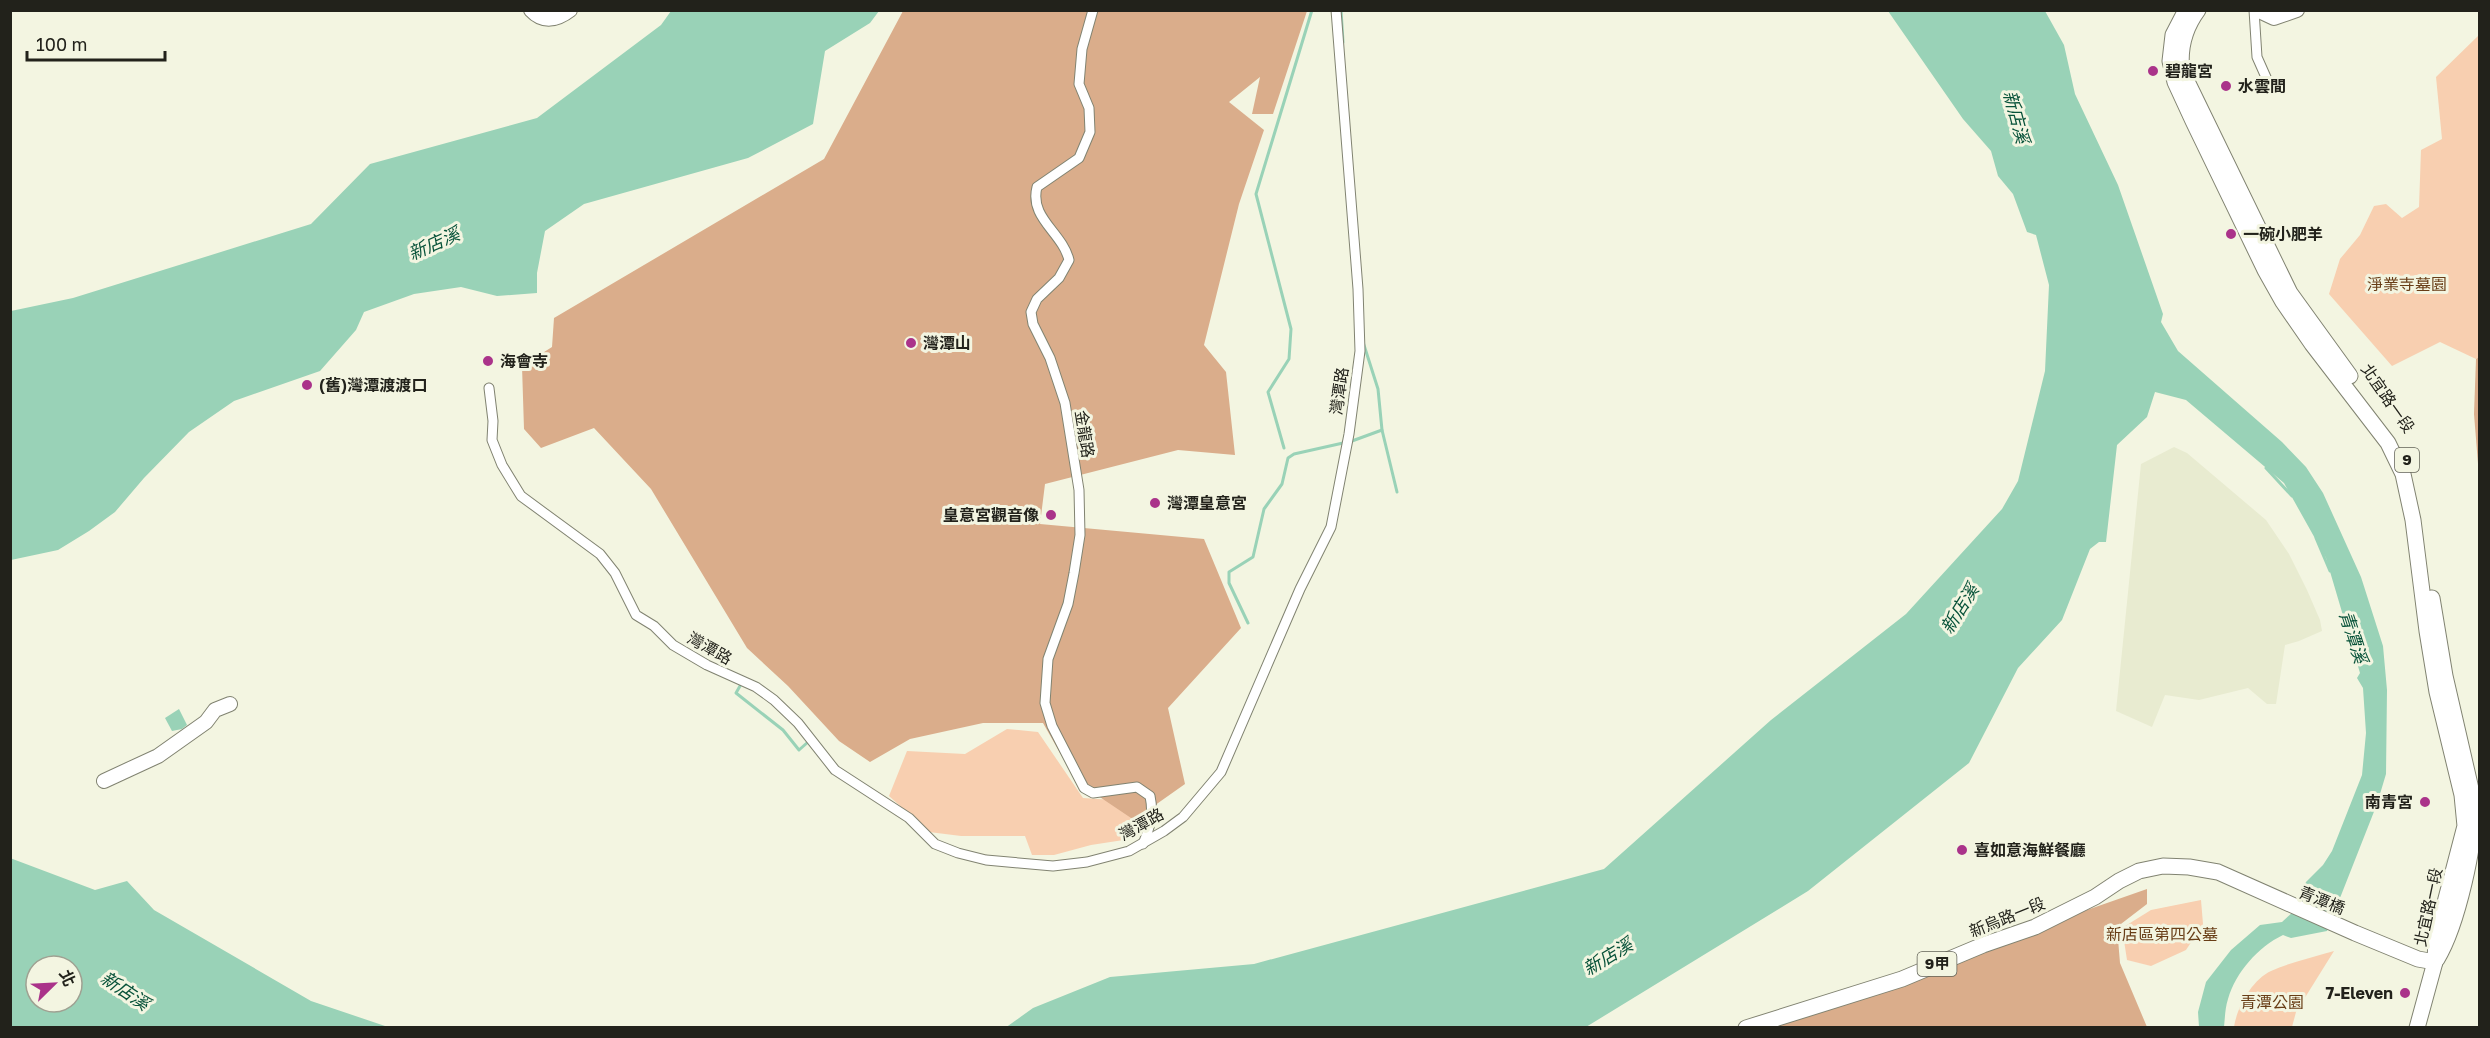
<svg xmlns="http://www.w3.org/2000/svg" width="2490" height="1038" font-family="'Golos Text','Noto Sans TC',sans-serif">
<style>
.built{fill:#e8ebd0}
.green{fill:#f8cfb0}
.forest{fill:#daad8b}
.water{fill:#99d2b7;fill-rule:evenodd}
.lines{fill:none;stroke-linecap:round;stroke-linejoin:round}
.stream{stroke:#99d2b7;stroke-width:3}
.street-casing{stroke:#818371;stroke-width:11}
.secondary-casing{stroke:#818371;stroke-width:16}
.primary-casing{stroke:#818371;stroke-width:17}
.street{stroke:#fff;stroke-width:9}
.secondary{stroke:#fff;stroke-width:14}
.primary{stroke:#fff;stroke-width:15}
.poi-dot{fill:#aa338a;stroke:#f3f5e1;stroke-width:2}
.labels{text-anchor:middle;stroke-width:6;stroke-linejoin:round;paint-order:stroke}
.shield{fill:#f3f5e1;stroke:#616156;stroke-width:1.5}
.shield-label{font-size:15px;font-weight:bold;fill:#22221b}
.poi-label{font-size:16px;font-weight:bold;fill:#22221b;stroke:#f3f5e1;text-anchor:start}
.park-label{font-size:16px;fill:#683d16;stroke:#f3f5e1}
.street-label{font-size:16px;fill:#22221b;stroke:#f3f5e1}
.water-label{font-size:18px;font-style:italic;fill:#075239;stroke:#f3f5e1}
</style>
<rect width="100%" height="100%" fill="#f3f5e1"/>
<polygon class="built" points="2174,447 2187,453 2266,520 2289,554 2307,590 2320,620 2322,631 2299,641 2285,645 2276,704 2267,704 2248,688 2199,700 2165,695 2152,727 2116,711 2141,464"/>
<g class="green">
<polygon points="2478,36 2479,36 2479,357 2476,359 2440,342 2392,366 2329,294 2340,259 2360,235 2374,206 2386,204 2402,218 2419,207 2421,150 2442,139 2436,77"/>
<polygon points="1007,729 1038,732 1083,798 1128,801 1140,829 1130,839 1091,845 1054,855 1032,855 1025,836 961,836 929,832 889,796 907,751 965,754"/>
<polygon points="2201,900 2203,924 2186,950 2151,966 2127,960 2122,928 2151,910"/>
<path d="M2334,951L2296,1012L2292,1027H2234C2237,1007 2252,980 2271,971C2291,962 2314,957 2334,951Z"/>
</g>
<g class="forest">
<polygon points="903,11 1307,11 1273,114 1252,114 1260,77 1229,102 1264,130 1239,204 1204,345 1226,372 1235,455 1178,450 1045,484 1040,524 1204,539 1241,628 1168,708 1185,784 1134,820 1076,781 1043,723 983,723 910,739 870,762 839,741 788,686 747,648 651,489 594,428 541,448 524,429 522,366 552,347 554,318 824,159"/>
<polygon points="2479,357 2479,476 2474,414 2476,359"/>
<polygon points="2147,889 2147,904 2117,927 2120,963 2147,1027 1750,1028"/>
</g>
<g class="water">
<polygon points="671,11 879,11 870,23 825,51 813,124 748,158 584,204 545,231 537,273 537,293 497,296 461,287 414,294 364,312 356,330 320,371 234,401 189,432 144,478 115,512 89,531 58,550 11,560 11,311 73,298 311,224 370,164 537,118 661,25"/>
<path d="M1888,11H2045L2064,45L2075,94L2118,185L2163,314L2161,322L2178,351L2282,442L2306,467L2323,493L2361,577L2383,646L2387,690L2386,774L2377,804L2327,931L2291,938L2283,935C2258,947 2236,972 2228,999C2225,1008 2225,1018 2224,1027H2199L2198,1012L2206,982L2231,950L2260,925L2282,922L2293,912L2306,882L2323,865L2332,851L2362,775L2366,733L2363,688L2357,678L2360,673L2326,558L2284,483L2186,400L2155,392L2147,417L2117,445L2106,542H2099L2090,549L2062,620L2018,668L1969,763L1808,891L1586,1027L1005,1028L1033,1008L1110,977L1254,964L1604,869L1771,720L1906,614L2002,509L2018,481L2045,371L2049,285L2036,235L2027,232L2013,194L1998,176L1991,151L1963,119Z"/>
<polygon points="179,709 187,725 182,729 172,731 165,718"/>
<path d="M10,858L95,890L127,881L154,910L311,1001L388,1027H11ZM36,966H72V1002H36Z"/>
</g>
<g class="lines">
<g class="stream">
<polyline points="1341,10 1343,42"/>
<polyline points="1363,342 1378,389 1382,430 1397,492"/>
<polyline points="1284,448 1268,392 1289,359 1291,329 1256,194 1312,10"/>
<polyline points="2266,468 2292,496"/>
<polyline points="2316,538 2330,571"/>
<polyline points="1248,623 1229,583 1229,572 1253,557 1264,509 1282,484 1288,458 1294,454 1352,441 1382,430"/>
<polyline points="740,686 736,693 783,730 799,750 808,742"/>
</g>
<defs>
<g id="street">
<path d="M1093,10L1082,49L1079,84L1089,108L1090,132L1079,158L1037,187C1029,218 1062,232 1069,260L1059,278L1037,299L1031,312L1033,324L1050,358L1065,403L1079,490L1080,535L1074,573L1068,604L1048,659L1045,703L1052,726L1084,788L1093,793L1137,787L1150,796C1154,815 1150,827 1143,844"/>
<polyline points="2254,10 2257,57 2269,84"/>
<polyline points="489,388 493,421 492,440 502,465 521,496 600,554 615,573 636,615 654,626 673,645 707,665 756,687 774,700 798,723 835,770 909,818 935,844 958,853 986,860 1053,866 1087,862 1129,851 1164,831 1183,817 1221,772 1300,589 1331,527 1349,434 1360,351 1358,289 1336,10"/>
</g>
<g id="secondary">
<path d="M531,10C543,23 557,20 570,10"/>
<polyline points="2257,10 2274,18 2297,10"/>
<polyline points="104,781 158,756 206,722 215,710 230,704"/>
</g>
<g id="primary">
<polyline points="2186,10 2173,35 2170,61 2175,82 2193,121 2265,270 2283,302 2312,344 2388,443 2403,474 2413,520 2427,631 2437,692 2462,795 2465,826 2436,937 2435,962 2417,1028"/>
<path d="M2198,10C2184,29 2179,48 2182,71L2290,293L2350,376"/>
<path d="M2432,598L2445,676L2474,802C2477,841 2457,926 2437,959"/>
<polyline points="1746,1028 1902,979 1983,945 2035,927 2095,897 2119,881 2139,871 2163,866 2189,867 2218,872 2355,933 2418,959 2435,962"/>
</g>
</defs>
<use href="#street" class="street-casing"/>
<use href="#secondary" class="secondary-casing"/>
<use href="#primary" class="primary-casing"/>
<use href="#street" class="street"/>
<use href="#secondary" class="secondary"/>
<use href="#primary" class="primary"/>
</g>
<g class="poi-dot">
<circle cx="2153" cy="71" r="6"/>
<circle cx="2226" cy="86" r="6"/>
<circle cx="2231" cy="234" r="6"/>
<circle cx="911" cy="343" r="6"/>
<circle cx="488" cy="361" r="6"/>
<circle cx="307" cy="385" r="6"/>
<circle cx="1155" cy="503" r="6"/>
<circle cx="1051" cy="515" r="6"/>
<circle cx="2425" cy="802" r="6"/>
<circle cx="1962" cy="850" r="6"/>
<circle cx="2405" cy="993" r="6"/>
</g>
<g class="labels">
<g class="shield">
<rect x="2395" y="448" width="24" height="24" rx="4.5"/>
<rect x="1917.5" y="952" width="39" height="24" rx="4.5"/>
</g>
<g class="shield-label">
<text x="2407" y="465">9</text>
<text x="1937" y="969">9甲</text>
</g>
<g class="poi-label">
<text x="2165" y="77">碧龍宮</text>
<text x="2238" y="92">水雲間</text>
<text x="2243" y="240">一碗小肥羊</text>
<text x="923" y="349">灣潭山</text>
<text x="500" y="367">海會寺</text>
<text x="319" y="391">(舊)灣潭渡渡口</text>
<text x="1167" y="509">灣潭皇意宮</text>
<text x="1039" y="521" text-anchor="end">皇意宮觀音像</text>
<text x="2413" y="808" text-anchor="end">南青宮</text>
<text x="1974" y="856">喜如意海鮮餐廳</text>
<text x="2393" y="999" text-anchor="end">7-Eleven</text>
</g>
<g class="park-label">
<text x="2407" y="290">淨業寺墓園</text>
<text x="2162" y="940">新店區第四公墓</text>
<text x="2272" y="1008">青潭公園</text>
</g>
<g class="street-label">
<text transform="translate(1339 391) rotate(-82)" y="6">灣潭路</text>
<text transform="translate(2388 398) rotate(55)" y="6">北宜路一段</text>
<text transform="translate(1085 434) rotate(81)" y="6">金龍路</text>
<text transform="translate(710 648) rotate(29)" y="6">灣潭路</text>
<text transform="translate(1141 824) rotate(-29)" y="6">灣潭路</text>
<text transform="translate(2322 900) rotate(22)" y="6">青潭橋</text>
<text transform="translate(2428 907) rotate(-78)" y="6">北宜路一段</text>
<text transform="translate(2007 917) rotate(-22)" y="6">新烏路一段</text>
</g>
<g class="water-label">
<text transform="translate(2016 117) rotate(75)" y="6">新店溪</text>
<text transform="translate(434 244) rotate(-24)" y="6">新店溪</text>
<text transform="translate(1960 609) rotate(-58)" y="6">新店溪</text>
<text transform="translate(2353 637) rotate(72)" y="6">青潭溪</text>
<text transform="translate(1608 957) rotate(-31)" y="6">新店溪</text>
<text transform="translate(125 991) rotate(34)" y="6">新店溪</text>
</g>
</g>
<rect width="2490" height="1038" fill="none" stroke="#22221b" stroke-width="24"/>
<g transform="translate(54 984) rotate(66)"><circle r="28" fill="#f3f5e1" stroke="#9fa192" stroke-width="1.5"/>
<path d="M0-4.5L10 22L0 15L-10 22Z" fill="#aa338a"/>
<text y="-9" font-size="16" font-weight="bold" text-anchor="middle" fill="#22221b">北</text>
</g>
<path d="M27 51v9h138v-9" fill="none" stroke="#22221b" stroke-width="3"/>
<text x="36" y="51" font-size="18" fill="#22221b" stroke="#f3f5e1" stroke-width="4.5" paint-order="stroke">100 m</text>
</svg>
